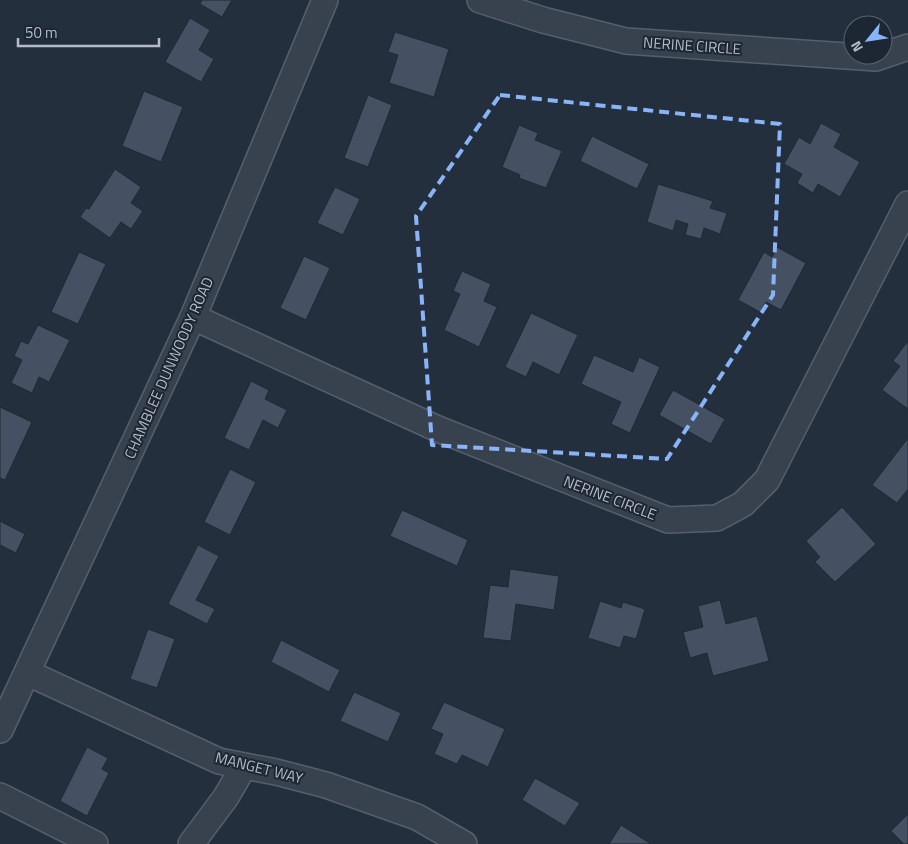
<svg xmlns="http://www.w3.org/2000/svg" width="908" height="844" font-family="'Titillium Web',sans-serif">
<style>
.building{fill:#455162;stroke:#1f2835}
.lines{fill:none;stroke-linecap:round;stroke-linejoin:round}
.minor-casing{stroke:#565f6c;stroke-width:28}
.minor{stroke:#38414e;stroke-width:25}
.marked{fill:none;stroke:#8ab4f8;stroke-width:4;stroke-dasharray:10 6;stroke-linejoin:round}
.labels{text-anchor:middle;stroke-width:4;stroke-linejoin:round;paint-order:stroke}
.street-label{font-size:15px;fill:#b4bcc9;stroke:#1d2633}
</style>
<rect width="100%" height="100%" fill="#242f3e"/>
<g class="building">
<polygon points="202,0 232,0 222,17 200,4"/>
<polygon points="190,18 210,30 199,50 214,59 201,82 165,62"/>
<polygon points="395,32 449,49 434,97 389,83 398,55 388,52"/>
<polygon points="144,91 183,107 161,162 122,146"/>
<polygon points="368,95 392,105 368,167 344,158"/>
<polygon points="821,123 841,134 834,147 860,162 840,197 818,184 813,193 797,183 802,174 784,164 799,137 810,144"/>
<polygon points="519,125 538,133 535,140 562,151 546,188 519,178 520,175 502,167"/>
<polygon points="592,136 649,164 637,189 580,161"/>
<polygon points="115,169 141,187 131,203 143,211 131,229 121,222 110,238 80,217 86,208 89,209"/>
<polygon points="658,184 713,201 710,208 727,213 720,234 704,228 701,239 685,235 688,224 676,220 673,231 647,222"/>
<polygon points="335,187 360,199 343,235 317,223"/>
<polygon points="777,247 806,263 781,310 766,302 760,312 738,300 764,252 772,257"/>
<polygon points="79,252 106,264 78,324 51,312"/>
<polygon points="304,256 330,268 306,320 280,308"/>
<polygon points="462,271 491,284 484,301 497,307 479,347 444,330 460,294 453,291"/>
<polygon points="531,313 578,335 559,375 533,362 526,377 505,367"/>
<polygon points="38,325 70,340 49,382 39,377 32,393 11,383 22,360 14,356 21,341 28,344"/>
<polygon points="907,342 908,342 908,409 882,390 900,366 893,361"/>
<polygon points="594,355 633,372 639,357 660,367 630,433 611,424 621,402 581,384"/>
<polygon points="251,381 269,390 265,399 287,410 278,428 263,420 249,450 224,438"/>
<polygon points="673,390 725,419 711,444 659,415"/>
<polygon points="0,407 32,422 5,480 0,478"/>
<polygon points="908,438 908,489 897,503 872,485"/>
<polygon points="230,469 256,482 230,535 204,522"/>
<polygon points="842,507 876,544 835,582 815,562 820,557 806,541"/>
<polygon points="402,510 468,540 457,566 390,536"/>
<polygon points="0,521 25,534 16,553 0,545"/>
<polygon points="198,545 219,556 196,600 215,609 207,624 168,604"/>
<polygon points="510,569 559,576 554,610 516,604 511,641 483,638 490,585 508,587"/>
<polygon points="720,600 726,624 757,616 769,661 713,676 707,653 690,658 683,632 703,627 698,606"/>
<polygon points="600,601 621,608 623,602 645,609 636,639 624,636 620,648 588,638"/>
<polygon points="148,629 175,639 157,688 130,679"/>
<polygon points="281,640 340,670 329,692 271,662"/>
<polygon points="354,692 401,713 388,742 340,721"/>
<polygon points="444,702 505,729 488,767 462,755 457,764 434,754 443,734 431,729"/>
<polygon points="87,747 108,758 102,769 109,773 87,816 60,801"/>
<polygon points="535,778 580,803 565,826 522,800"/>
<polygon points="908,814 908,844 904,844 891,831"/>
<polygon points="621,825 651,844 609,844"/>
</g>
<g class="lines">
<defs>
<g id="minor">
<polyline points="480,0 543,20 626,41 876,58 908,47"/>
<polyline points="193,317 438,429 668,520 717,518 743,504 767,480 908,204"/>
<polyline points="28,673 219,761 276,772 326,785 417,817 464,844"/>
<polyline points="0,730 193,317 325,0"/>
<polyline points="0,796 95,844"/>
<polyline points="191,844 226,797 244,766"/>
</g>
</defs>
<use href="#minor" class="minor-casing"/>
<use href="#minor" class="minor"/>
</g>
<path class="marked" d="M500,95L780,124L773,295L667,459L432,445L416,216Z"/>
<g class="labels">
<g class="street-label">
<text transform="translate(692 46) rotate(4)" y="5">NERINE CIRCLE</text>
<text transform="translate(169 368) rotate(-66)" y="5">CHAMBLEE DUNWOODY ROAD</text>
<text transform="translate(610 498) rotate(21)" y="5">NERINE CIRCLE</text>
<text transform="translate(259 768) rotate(14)" y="5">MANGET WAY</text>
</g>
</g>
<g transform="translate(868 40) rotate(240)"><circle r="24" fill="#1d2633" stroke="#59626f"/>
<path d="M0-4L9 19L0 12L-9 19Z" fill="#8ab4f8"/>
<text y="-8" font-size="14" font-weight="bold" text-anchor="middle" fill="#b4bcc9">N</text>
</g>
<path d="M18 38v8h141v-8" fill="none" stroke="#b4bcc9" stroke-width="2.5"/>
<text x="25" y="38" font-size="15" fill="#b4bcc9" stroke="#1d2633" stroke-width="4" paint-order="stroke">50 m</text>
</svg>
